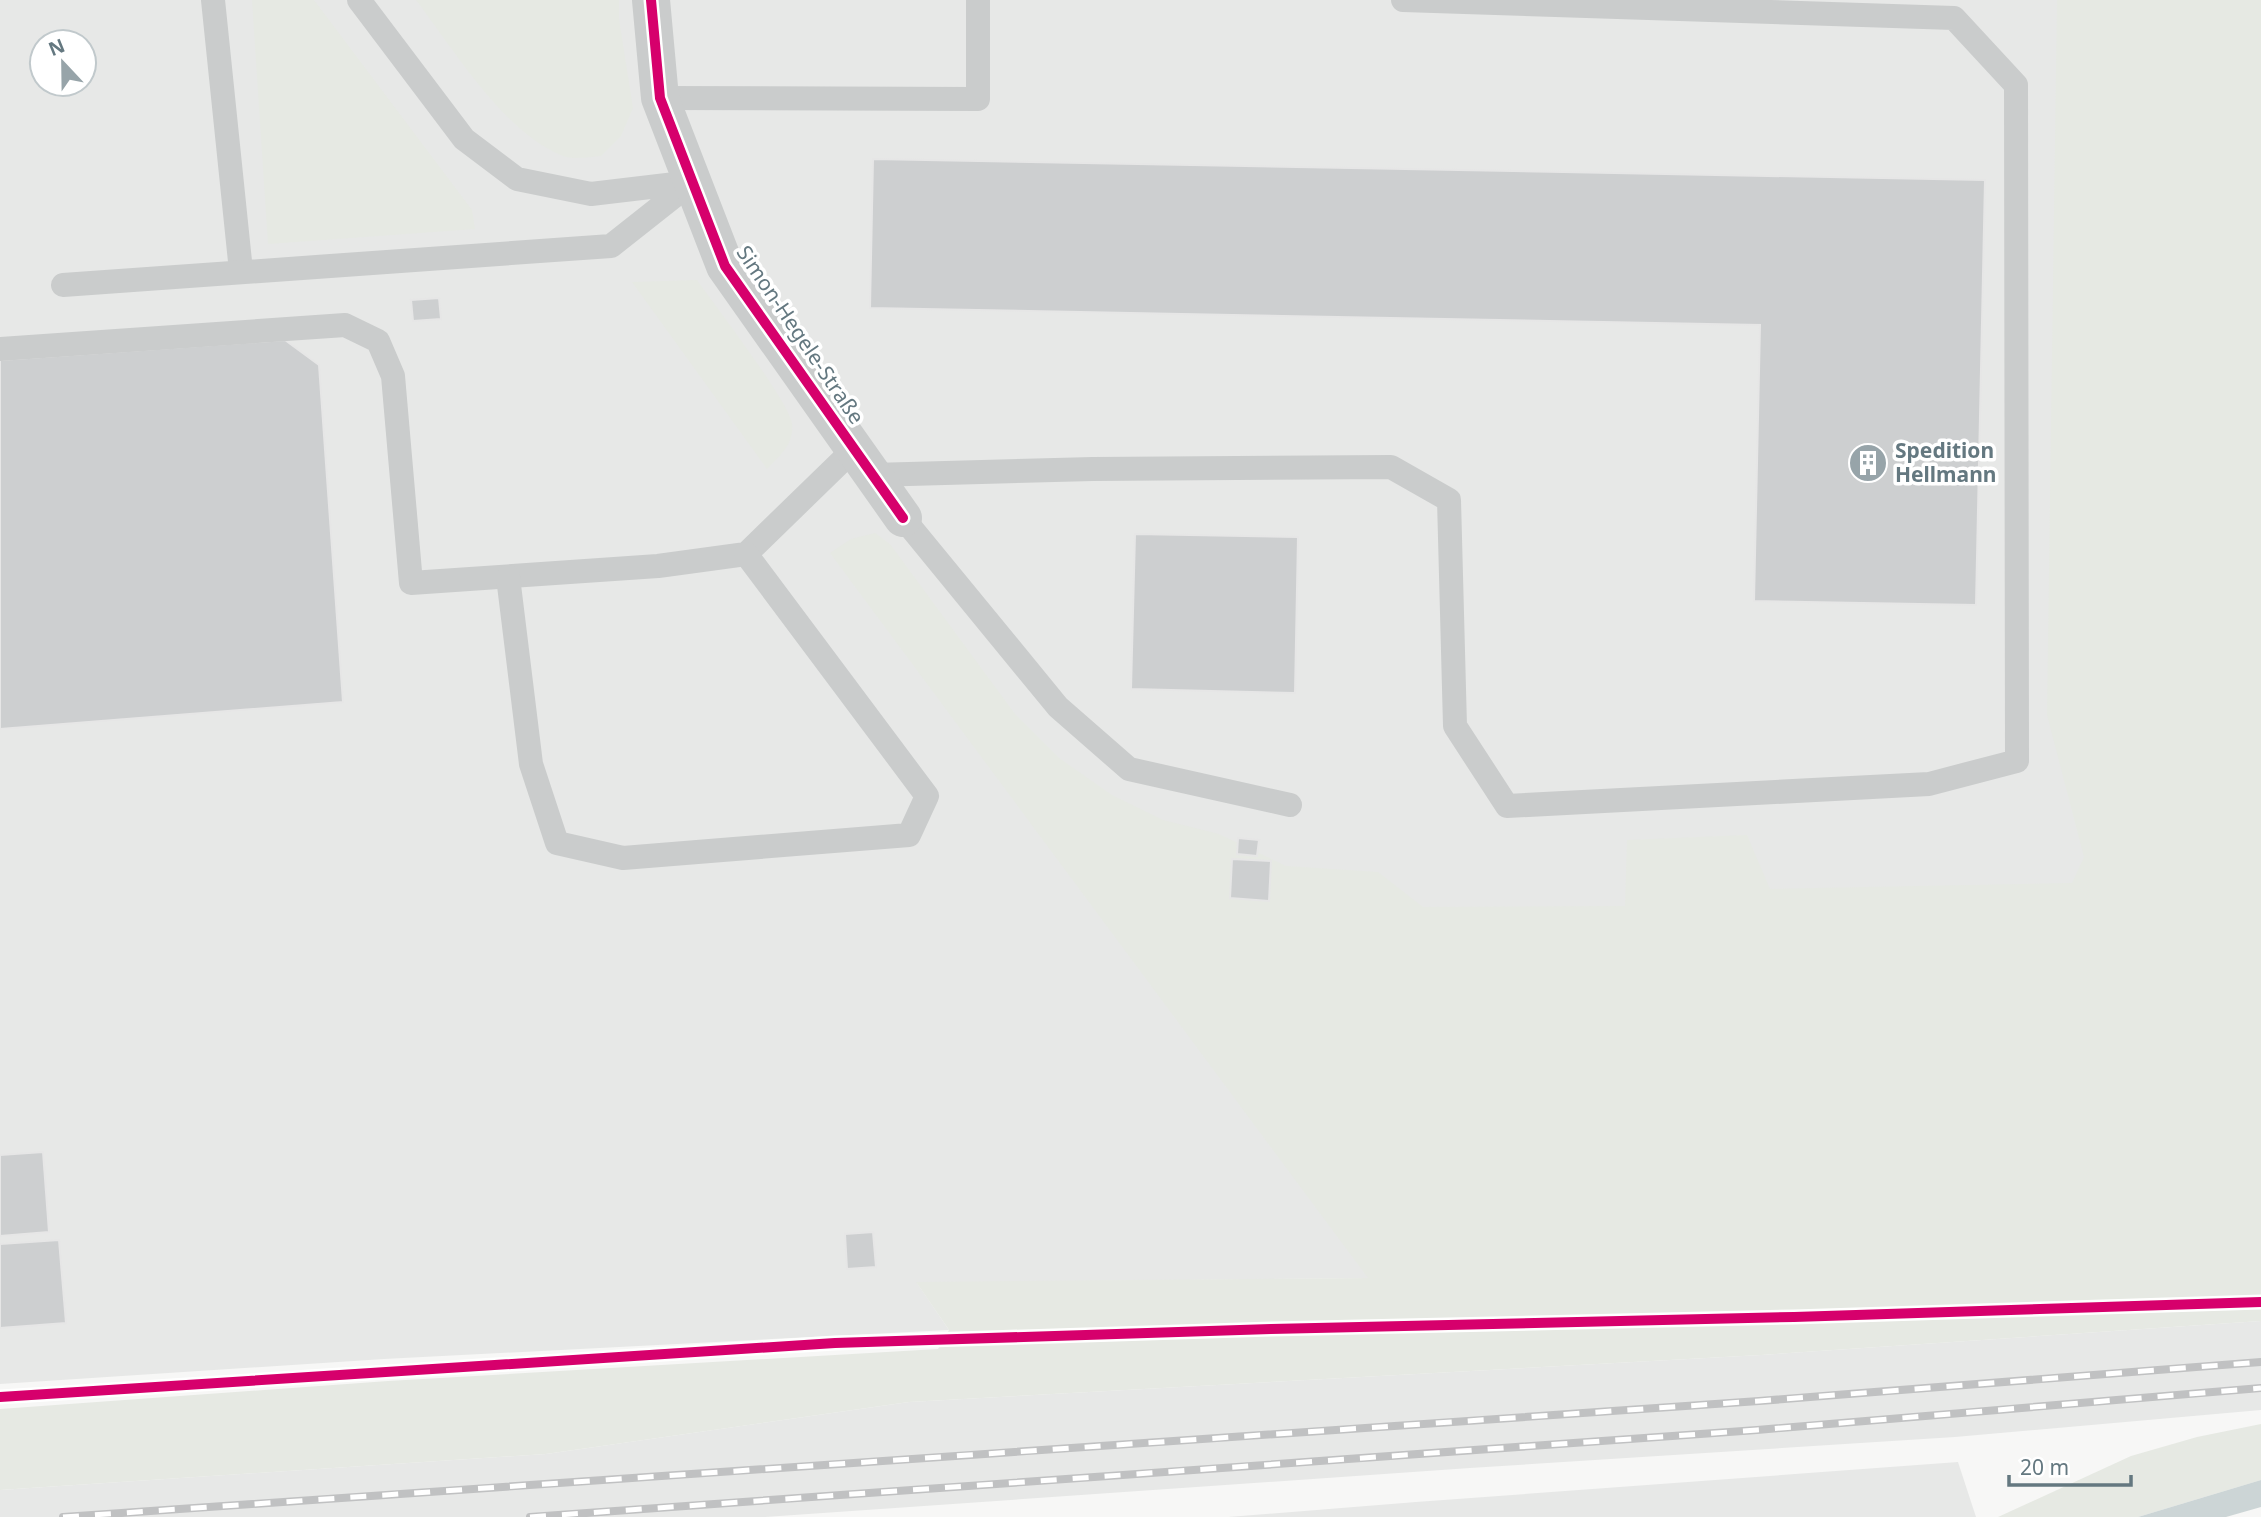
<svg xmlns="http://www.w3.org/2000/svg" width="2261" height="1517" font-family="'Noto Sans',sans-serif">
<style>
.built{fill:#e7e8e7;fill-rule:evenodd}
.green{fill:#e6e9e3}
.water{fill:#ccd5d6}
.building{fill:#cdcfd0;stroke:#e6e6e6;stroke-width:2}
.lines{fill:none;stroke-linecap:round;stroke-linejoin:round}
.service{stroke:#cacccc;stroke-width:24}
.minor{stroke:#cacccc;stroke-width:38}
.rail-casing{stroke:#c0c1c2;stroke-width:8}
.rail{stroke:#fff;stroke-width:5;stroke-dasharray:16;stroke-linecap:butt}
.cycleway-casing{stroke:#fff;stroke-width:15}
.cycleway{stroke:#d6006c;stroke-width:10}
.labels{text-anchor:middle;stroke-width:7;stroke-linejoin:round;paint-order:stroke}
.street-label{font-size:21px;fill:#647880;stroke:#fff}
.poi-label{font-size:21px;font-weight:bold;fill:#647880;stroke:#fff;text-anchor:start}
</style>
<rect width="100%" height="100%" fill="#f7f7f6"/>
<g class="built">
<path d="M0,0H2101L2124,873L1368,1278L917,1283L949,1330L384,1359L0,1384ZM42,42H84V84H42Z"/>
<polygon points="2261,1321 2261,1410 1955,1437 1470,1468 765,1517 0,1517 0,1490 546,1454 909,1402 1761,1355"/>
<polygon points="1958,1462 1976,1517 1228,1517 1416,1502"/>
</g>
<g class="green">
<polygon points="252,0 314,0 472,210 475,229 268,244"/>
<path d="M416,0H619V19L633,108L621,136L601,156C590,157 573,160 563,156C504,133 454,50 416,0Z"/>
<polygon points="2057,0 2261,0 2261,1321 1761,1355 909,1402 546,1454 0,1490 0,1409 388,1381 938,1349 949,1330 916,1282 1368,1278 830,553 851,539 875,533 890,544 1015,714 1059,758 1112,795 1163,820 1219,834 1286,866 1378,872 1423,907 1625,906 1627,840 1747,835 1770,889 2072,883 2084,857 2047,715"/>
<path d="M697,280C713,303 791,404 792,424C794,445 780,455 767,469L632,282Z"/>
<polygon points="2261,1424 2261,1480 2138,1517 1998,1517 2131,1456 2197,1437"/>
</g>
<polygon class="water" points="2261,1480 2261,1507 2226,1517 2138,1517"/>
<g class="building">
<polygon points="873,159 1985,180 1976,605 1754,601 1760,325 870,308"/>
<polygon points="439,298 441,319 413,321 411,300"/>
<polygon points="285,340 319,365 343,702 0,729 0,360"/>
<polygon points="1135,534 1298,537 1295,693 1131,689"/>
<polygon points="1238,838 1259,840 1257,856 1237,854"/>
<polygon points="1232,859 1271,861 1269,901 1230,898"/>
<polygon points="43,1152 49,1232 0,1236 0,1155"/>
<polygon points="873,1232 876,1267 847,1269 845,1234"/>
<polygon points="59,1240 66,1323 0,1328 0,1244"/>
</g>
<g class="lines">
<g class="service">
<polyline points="213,0 241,271"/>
<polyline points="660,98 978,99 978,0"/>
<polyline points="63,285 611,246 692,182 591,194 517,179 464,139 359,0"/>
<polyline points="0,349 345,325 378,341 393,376 411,583 658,566 746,554 854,449"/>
<polyline points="872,475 1093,469 1391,467 1449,500 1455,726 1507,806 1929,784 2017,761 2016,85 1954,18 1403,0"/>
<polyline points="903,518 1058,707 1129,769 1290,805"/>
<polyline points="508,577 531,764 557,843 623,858 909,835 927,796 746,554"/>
</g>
<polyline class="minor" points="651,0 660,98 725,266 903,518"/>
<defs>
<g id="rail">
<polyline points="63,1517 1759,1401 2261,1362"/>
<polyline points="530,1517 1757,1430 2261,1388"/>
</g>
</defs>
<use href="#rail" class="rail-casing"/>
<use href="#rail" class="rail"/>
<defs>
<g id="cycleway">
<polyline points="651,0 660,98 725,266 903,518"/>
<polyline points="0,1397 835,1343 1271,1329 1794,1317 2261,1302"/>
</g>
</defs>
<use href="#cycleway" class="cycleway-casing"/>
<use href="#cycleway" class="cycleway"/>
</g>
<defs>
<symbol id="building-disc" viewBox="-11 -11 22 22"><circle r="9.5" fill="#97a4a9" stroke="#fff"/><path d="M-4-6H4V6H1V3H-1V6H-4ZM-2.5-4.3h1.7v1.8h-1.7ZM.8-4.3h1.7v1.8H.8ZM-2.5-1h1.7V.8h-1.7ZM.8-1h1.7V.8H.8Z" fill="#fff"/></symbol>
</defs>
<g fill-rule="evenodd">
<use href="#building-disc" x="1846" y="441" width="44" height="44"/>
</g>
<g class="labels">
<g class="street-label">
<text transform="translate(800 335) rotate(56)" y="7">Simon-Hegele-Straße</text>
</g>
<g class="poi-label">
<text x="1895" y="458">Spedition<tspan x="1895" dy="24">Hellmann</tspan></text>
</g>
</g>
<g transform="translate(63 63) rotate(338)"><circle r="33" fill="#ffffff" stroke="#c1c9cc" stroke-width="2"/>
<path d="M0-5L12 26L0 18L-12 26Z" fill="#97a4a9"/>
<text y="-10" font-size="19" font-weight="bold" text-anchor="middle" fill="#647880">N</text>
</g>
<path d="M2009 1475v10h122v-10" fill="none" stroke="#647880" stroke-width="3.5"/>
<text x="2020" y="1475" font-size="21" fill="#647880" stroke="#ffffff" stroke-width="5" paint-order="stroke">20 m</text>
</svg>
